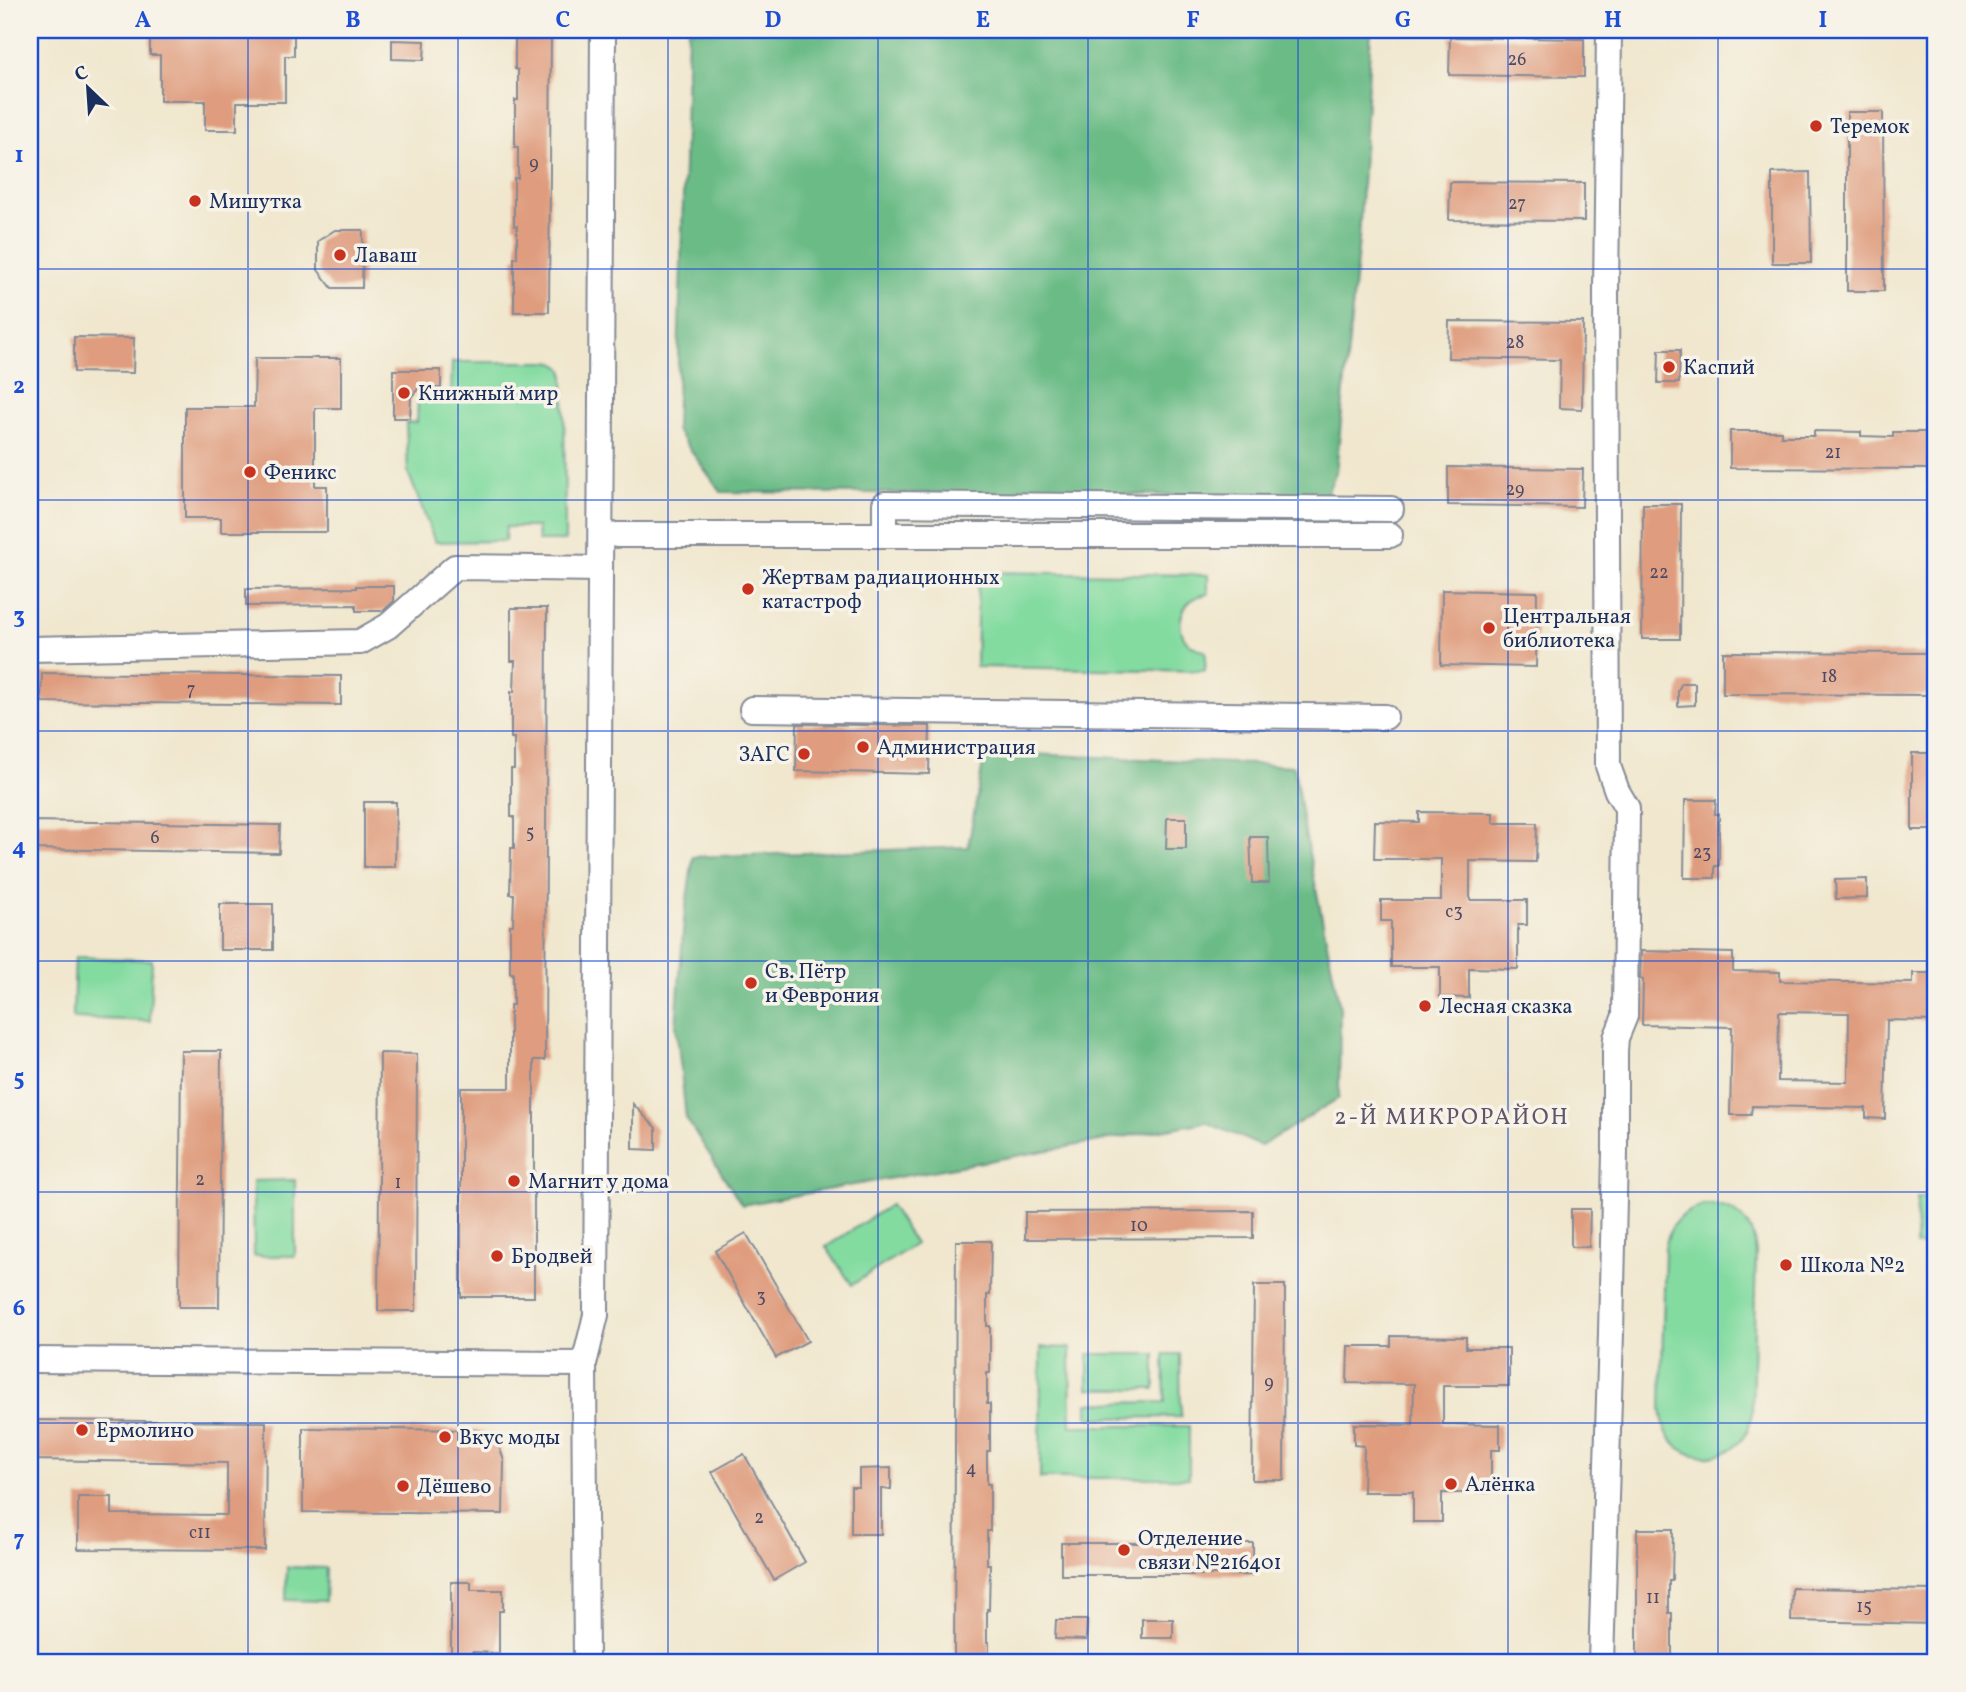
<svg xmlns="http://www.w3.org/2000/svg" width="1966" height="1692" font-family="Vollkorn,serif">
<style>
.green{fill:#83dba0;stroke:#4f857f;stroke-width:2}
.forest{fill:#6abb86;stroke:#427572;stroke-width:2}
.building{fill:#df9c7e;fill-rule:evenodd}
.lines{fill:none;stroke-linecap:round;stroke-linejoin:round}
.minor-casing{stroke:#868b96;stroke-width:28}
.minor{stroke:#fff;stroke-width:24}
.grid{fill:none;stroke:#1d4ed8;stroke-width:2;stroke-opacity:0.55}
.poi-dot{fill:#c8321e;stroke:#f7f3e8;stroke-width:2.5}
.labels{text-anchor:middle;stroke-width:7;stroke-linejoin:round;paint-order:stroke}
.number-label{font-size:18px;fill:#4c4a66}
.poi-label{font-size:21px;fill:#1b2f5e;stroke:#f7f3e8;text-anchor:start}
.neighbourhood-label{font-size:23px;letter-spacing:2px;fill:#605569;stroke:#f7f3e8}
.neatline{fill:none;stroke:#1d4ed8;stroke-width:2.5}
.grid-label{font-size:23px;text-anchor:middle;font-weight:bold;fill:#1d4ed8}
</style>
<rect width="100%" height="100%" fill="#f7f3e8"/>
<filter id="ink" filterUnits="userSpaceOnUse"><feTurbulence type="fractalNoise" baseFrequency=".0143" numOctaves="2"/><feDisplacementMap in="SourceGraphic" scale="14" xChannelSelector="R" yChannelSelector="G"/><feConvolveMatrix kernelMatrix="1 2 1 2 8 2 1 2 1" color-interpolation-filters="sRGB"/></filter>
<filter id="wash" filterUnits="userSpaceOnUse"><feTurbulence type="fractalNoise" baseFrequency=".00686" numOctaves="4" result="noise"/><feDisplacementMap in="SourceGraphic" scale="28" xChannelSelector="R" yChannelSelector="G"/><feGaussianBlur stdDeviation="1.57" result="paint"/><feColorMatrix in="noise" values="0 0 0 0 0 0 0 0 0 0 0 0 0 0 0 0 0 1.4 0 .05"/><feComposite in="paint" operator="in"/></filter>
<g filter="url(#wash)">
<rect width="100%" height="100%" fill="#f0e7ce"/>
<g class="green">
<polygon points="452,362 552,362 561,367 564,372 565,541 538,541 537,527 506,527 505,541 435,542 408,472 406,423 417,422 418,396 451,394"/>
<path d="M978,572L1208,575V594C1204,595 1200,595 1197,597C1179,605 1174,632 1191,645C1195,648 1202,650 1206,652L1205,671L976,667Z"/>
<polygon points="75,957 152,960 150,1021 73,1018"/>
<polygon points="295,1180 295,1256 254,1256 253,1181"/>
<polygon points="1917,1198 1936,1198 1936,1246 1916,1246"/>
<polygon points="890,1205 915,1244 852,1285 826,1247"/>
<path d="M1705,1205C1737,1205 1753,1221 1756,1253L1752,1413C1751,1418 1750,1424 1748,1429C1734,1462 1686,1466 1668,1435C1663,1426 1662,1418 1661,1408L1665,1248C1670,1222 1680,1213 1705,1205Z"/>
<polygon points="1041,1347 1070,1348 1071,1426 1189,1426 1189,1478 1040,1478"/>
<rect x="1088" y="1354" width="67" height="35"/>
<polygon points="1164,1354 1180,1354 1181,1417 1088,1418 1088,1403 1165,1402"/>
<polygon points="287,1567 326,1568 325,1601 286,1600"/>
</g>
<g class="forest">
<polygon points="688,30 1371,30 1359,239 1336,472 1312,528 1203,531 1205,495 721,492 676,430"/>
<polygon points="985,752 1294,766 1302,818 1340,1008 1339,1098 1261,1146 1206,1122 742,1205 686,1118 676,1025 684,920 693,857 968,847"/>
</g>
<g id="blocks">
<g class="building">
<polygon points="204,30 236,30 236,34 294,33 294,56 285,56 285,102 237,102 237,130 205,130 205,101 160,101 160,55 150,55 150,33 204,33"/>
<polygon points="515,30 551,30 549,312 514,312 514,258 517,258 517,226 514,226 514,178 518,178 518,147 515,147 515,100 518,100 518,70 515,69"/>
<polygon points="1450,37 1584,39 1584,77 1449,75"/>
<polygon points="392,40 425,41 424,60 392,59"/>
<polygon points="1847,112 1883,112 1884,291 1847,291"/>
<polygon points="1810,172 1811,263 1772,263 1772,173"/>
<polygon points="1450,182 1584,183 1584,221 1449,220"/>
<polygon points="335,230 363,230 362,288 332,288 318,270 318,241"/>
<polygon points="1449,321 1583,322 1582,409 1559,408 1560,360 1448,358"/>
<polygon points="74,337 134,338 133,373 74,372"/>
<polygon points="1659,350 1680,350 1679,383 1658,383"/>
<polygon points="255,358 341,358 341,408 315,408 315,486 327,486 327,532 221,532 221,518 185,518 185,407 254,407"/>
<polygon points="393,370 441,370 441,388 419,388 411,397 410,418 393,418"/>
<polygon points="1730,431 1781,431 1781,436 1814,436 1814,431 1861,432 1861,436 1893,437 1893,432 1936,432 1936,469 1730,468"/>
<polygon points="1448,467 1583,469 1582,507 1448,505"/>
<polygon points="1643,504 1681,504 1680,639 1642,639"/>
<polygon points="356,586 394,586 394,601 383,611 356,611 356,605 246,606 246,589 356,588"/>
<polygon points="1442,590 1537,592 1536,667 1441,665"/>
<polygon points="511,608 547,608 545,1060 534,1060 534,1297 461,1297 461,1088 510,1088 510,1005 513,1005 513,973 510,973 510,925 513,925 514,894 510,894 511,848 514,848 514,817 511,817 511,769 514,769 514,738 511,738 511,692 514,692 515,661 511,661"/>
<polygon points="1723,652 1936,653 1936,695 1723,694"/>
<polygon points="42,673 341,676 341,705 41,702"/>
<polygon points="1682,683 1695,683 1695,705 1678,706 1678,690"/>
<polygon points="797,724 930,726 929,774 796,771"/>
<rect x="1912" y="753" width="24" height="77"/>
<polygon points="1685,800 1716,800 1715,814 1719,814 1719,866 1715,866 1715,878 1684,878"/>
<polygon points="364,802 396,802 395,867 364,867"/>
<polygon points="1419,812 1493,813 1493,823 1537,823 1536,862 1470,861 1470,900 1527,900 1527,925 1518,925 1518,969 1469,968 1469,998 1440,997 1440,967 1391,967 1391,921 1381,921 1381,900 1441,900 1441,859 1374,859 1375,821 1419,822"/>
<polygon points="1167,818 1186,818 1186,849 1166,849"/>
<polygon points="30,821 280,825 279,853 30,849"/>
<polygon points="1250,837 1268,837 1269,883 1252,883"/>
<polygon points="1867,879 1867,898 1836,899 1835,880"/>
<rect x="220" y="904" width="53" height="46"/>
<path d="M1641,951L1733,953V971L1780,972V981L1913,983V973H1936V1021L1887,1020L1885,1119L1866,1118V1108L1752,1106L1751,1115H1730L1732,1027L1642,1025L1643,980L1640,979ZM1779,1012L1849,1013L1848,1082L1778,1081Z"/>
<polygon points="181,1051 221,1051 219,1307 179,1307"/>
<polygon points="380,1053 417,1054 416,1311 378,1311"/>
<polygon points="633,1104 656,1128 656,1150 633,1149"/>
<polygon points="1571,1209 1590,1209 1589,1247 1571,1247"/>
<polygon points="1253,1211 1253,1238 1025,1239 1025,1212"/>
<polygon points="746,1233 808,1341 776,1358 715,1251"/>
<polygon points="956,1241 991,1241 990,1295 987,1295 987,1326 990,1326 990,1373 987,1373 987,1404 990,1404 990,1451 987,1451 987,1484 990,1484 990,1531 987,1531 987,1564 990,1564 989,1610 987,1609 987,1642 989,1642 989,1662 954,1662"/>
<polygon points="1254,1285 1285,1285 1284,1480 1252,1480"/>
<polygon points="1391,1336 1466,1337 1466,1348 1509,1348 1509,1386 1443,1386 1443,1424 1500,1425 1500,1450 1491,1450 1491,1493 1442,1493 1442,1522 1413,1522 1413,1492 1363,1492 1364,1446 1354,1445 1354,1424 1413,1425 1414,1384 1347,1383 1348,1346 1391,1346"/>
<polygon points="30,1420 266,1422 265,1550 78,1549 78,1497 112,1497 112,1514 227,1515 227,1463 30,1460"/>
<polygon points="303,1428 475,1430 486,1433 494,1437 498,1443 504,1461 503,1514 303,1512"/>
<polygon points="744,1454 805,1562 774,1580 712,1472"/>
<polygon points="891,1468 891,1489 881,1489 881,1534 851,1534 851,1487 859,1487 859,1469"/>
<polygon points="1637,1529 1673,1529 1672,1581 1669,1581 1669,1613 1672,1613 1672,1661 1668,1661 1668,1662 1637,1662"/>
<rect x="1061" y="1543" width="192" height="32"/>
<polygon points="451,1582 471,1582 471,1590 503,1590 503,1611 499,1611 499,1653 472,1652 472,1656 451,1656"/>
<polygon points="1792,1588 1936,1590 1936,1624 1791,1621"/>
<rect x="1142" y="1619" width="31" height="19"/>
<polygon points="1056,1620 1087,1620 1086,1640 1055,1639"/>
</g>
</g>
</g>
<g filter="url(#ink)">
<use href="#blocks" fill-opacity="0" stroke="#868b96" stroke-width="2"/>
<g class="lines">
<defs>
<g id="minor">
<polyline points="617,535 1390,535"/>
<polyline points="885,535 885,504 1391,509"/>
<polyline points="30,649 360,642 388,626 455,567 600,569"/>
<polyline points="752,709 1385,717"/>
<polyline points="30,1360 584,1364"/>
<polyline points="586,1662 584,1364 596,1315 603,30"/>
<polyline points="1601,1662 1611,1333 1615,1153 1615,1051 1616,1038 1625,1016 1627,808 1617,791 1608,766 1606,292 1609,30"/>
</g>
</defs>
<use href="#minor" class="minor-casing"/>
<use href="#minor" class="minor"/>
</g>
</g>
<path class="grid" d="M248,30V1662M458,30V1662M668,30V1662M878,30V1662M1088,30V1662M1298,30V1662M1508,30V1662M1718,30V1662M30,269H1936M30,500H1936M30,731H1936M30,961H1936M30,1192H1936M30,1423H1936"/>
<g class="poi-dot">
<circle cx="1816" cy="126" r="7"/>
<circle cx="195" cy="201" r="7"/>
<circle cx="340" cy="255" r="7"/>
<circle cx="1669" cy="367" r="7"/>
<circle cx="404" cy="393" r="7"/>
<circle cx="250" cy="472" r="7"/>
<circle cx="748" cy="589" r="7"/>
<circle cx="1489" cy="628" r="7"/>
<circle cx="863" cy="747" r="7"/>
<circle cx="804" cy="754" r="7"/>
<circle cx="751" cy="983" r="7"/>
<circle cx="1425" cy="1006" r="7"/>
<circle cx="514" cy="1181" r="7"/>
<circle cx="497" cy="1256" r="7"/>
<circle cx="1786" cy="1265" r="7"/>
<circle cx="82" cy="1430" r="7"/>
<circle cx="445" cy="1437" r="7"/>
<circle cx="1451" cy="1484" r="7"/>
<circle cx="403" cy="1486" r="7"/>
<circle cx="1124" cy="1550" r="7"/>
</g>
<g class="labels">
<g class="number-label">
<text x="1517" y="65">26</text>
<text x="534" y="169">9</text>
<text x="1517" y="209">27</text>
<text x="1515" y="348">28</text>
<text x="1833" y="458">21</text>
<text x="1515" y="495">29</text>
<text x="1659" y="578">22</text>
<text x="1829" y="682">18</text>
<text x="191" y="695">7</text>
<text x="530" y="838">5</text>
<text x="155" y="843">6</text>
<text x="1702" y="858">23</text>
<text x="1454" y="917">с3</text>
<text x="200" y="1185">2</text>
<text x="398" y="1188">1</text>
<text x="1139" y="1231">10</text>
<text x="761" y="1302">3</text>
<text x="1269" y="1388">9</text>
<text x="971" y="1474">4</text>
<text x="759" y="1523">2</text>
<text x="200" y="1538">с11</text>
<text x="1653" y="1603">11</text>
<text x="1864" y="1612">15</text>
</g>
<g class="poi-label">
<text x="1830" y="133">Теремок</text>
<text x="209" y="208">Мишутка</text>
<text x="354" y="262">Лаваш</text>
<text x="1683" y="374">Каспий</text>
<text x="418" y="400">Книжный мир</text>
<text x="264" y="479">Феникс</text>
<text x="762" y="584">Жертвам радиационных<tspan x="762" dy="24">катастроф</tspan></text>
<text x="1503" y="623">Центральная<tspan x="1503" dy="24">библиотека</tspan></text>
<text x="877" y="754">Администрация</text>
<text x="790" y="761" text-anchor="end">ЗАГС</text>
<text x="765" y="978">Св. Пётр<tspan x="765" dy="24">и Феврония</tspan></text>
<text x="1439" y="1013">Лесная сказка</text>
<text x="528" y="1188">Магнит у дома</text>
<text x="511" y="1263">Бродвей</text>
<text x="1800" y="1272">Школа №2</text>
<text x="96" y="1437">Ермолино</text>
<text x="459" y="1444">Вкус моды</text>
<text x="1465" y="1491">Алёнка</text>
<text x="417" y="1493">Дёшево</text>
<text x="1138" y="1545">Отделение<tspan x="1138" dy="24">связи №216401</tspan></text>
</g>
<g class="neighbourhood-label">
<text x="1452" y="1124">2-Й МИКРОРАЙОН</text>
</g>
</g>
<rect width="1966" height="1692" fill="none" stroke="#f7f3e8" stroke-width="77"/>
<g transform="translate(88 88) rotate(335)" stroke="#f7f3e8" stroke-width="5" paint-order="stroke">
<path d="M0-5L12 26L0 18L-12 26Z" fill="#1b2f5e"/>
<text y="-10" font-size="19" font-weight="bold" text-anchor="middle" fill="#1b2f5e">С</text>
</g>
<rect x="38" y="38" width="1889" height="1616" class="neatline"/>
<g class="grid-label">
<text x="143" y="27">A</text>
<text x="353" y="27">B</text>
<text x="563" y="27">C</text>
<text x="773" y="27">D</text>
<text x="983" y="27">E</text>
<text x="1193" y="27">F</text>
<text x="1403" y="27">G</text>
<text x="1613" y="27">H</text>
<text x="1823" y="27">I</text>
<text x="19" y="162">1</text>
<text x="19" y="393">2</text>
<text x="19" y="623">3</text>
<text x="19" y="854">4</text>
<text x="19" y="1085">5</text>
<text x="19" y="1315">6</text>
<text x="19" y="1546">7</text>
</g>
</svg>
